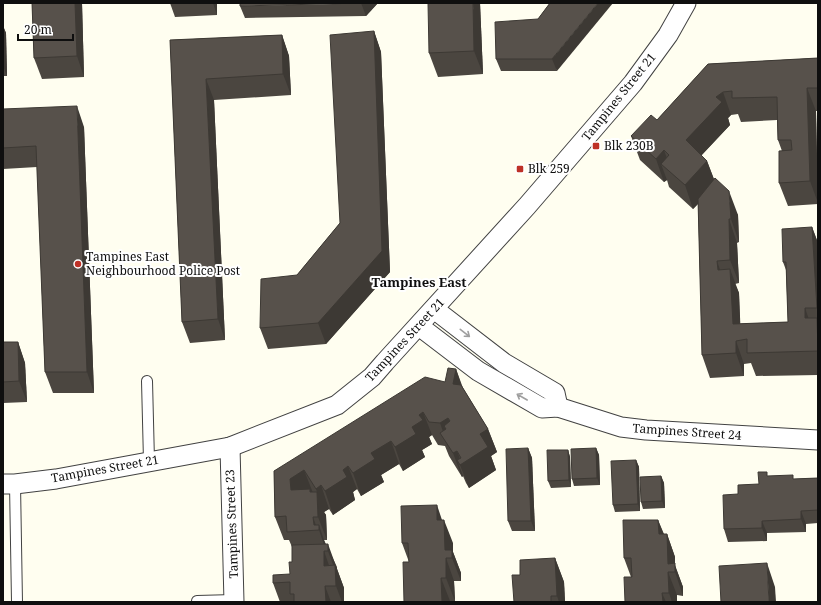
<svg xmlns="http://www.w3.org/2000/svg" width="821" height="605" font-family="'Noto Serif',serif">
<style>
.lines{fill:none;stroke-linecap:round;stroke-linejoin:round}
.service-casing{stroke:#424242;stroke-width:12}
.minor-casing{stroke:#424242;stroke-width:21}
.service{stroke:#fff;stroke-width:10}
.minor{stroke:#fff;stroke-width:19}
.wall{fill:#4b4640}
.shaded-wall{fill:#3d3934}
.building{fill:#57514b;stroke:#3d3934}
.oneway{stroke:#9f9f9f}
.poi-dot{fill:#be3127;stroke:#fff;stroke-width:1.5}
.labels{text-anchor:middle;stroke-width:4;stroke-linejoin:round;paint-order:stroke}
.street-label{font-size:12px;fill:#0f0f0f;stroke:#fff}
.poi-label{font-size:12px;fill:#0f0f0f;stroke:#fff;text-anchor:start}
.neighbourhood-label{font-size:13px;font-weight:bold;fill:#0f0f0f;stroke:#fff}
</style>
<rect width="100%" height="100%" fill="#fffef0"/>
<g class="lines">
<defs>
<g id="service">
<polyline points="147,381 149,461"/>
<polyline points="15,484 17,602"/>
<polyline points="197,601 234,600"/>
</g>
<g id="minor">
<polyline points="434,309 504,363 555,393 558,407"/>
<polyline points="419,326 478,371 542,408 558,407 621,427 646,430 818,440"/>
<polyline points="230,447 234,602"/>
<polyline points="3,484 15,484 56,479 230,447 337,405 372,377 385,362 527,206 633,83 668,35 686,3"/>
</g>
</defs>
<use href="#service" class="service-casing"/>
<use href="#minor" class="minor-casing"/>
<use href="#service" class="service"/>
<use href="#minor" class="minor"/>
</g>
<g class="wall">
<polygon points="32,3 82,3 84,77 42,79 34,58"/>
<polygon points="170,3 217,3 217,15 175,17"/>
<polygon points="378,3 366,16 245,18 240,6"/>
<polygon points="480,3 483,74 438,77 429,53"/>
<polygon points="550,3 557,71 501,71 496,59 538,19"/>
<polygon points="3,26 6,33 7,76 3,76"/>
<polygon points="374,31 381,52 390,272 326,344 268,349 260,328 297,275 340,223"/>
<polygon points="282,35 289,56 291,95 214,100 225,340 190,343 182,322 170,40"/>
<polygon points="818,58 818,111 816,111 818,204 788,206 779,183 782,151 778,140 777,120 741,122 738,114 731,115 728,118 730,125 701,156 707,161 714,179 738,215 739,242 737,243 739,283 735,284 739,293 740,324 788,322 786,270 783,262 812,227 818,243 818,375 756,376 751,363 744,364 744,376 710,378 702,355 698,204 693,209 669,187 667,180 664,182 640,160 631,136 657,120 708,64"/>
<polygon points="3,109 84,127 94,393 53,393 45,372 37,167 3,169"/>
<polygon points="3,342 18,342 25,363 27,402 3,403"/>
<polygon points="456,369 463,388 488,429 497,452 491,456 496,470 469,488 466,483 463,476 462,477 449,456 445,446 438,445 432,435 429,437 432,444 422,450 425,457 403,471 399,464 381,475 384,482 361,496 357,489 353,492 355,500 333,515 329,509 324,512 326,515 327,540 324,540 337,567 337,569 344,588 344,602 280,602 273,583 290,574 292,562 292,547 289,540 284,540 275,517 274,471 445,382"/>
<polygon points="528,448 532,458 535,531 512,531 508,521"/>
<polygon points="596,448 599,455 600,485 574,486 572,479"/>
<polygon points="568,450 570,457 571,487 551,488 548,481"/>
<polygon points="636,460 639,467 640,511 615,512 613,505"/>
<polygon points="661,476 664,483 665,508 643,509 641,502"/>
<polygon points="768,476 794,479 818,478 818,523 806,524 806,532 767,533 767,541 728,542 724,529 738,494 759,484"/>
<polygon points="658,520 664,534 667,534 675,557 675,566 683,587 683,596 677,595 677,602 625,602 631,577 624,558"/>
<polygon points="402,543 453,543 453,552 461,573 461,581 454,581 455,601 450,601 450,602 404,602 409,562"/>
<polygon points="555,558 564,582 565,602 514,602 520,575"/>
</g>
<g class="shaded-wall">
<polygon points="75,3 82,3 84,77 77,56"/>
<polygon points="213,3 217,3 217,15"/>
<polygon points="361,3 378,3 366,16"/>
<polygon points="473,3 480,3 483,74 474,51"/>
<polygon points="598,3 613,3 557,71 552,59"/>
<polygon points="3,26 6,33 7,76 3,66"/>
<polygon points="374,31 381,52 390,272 326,344 318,323 382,251"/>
<polygon points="282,35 289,56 291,95 283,74"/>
<polygon points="206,79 214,100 225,340 218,319"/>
<polygon points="807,88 816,111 818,203 810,181"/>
<polygon points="723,92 731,115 728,118 730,125 694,163 686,140 716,97"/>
<polygon points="77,106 84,127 94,393 87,372"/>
<polygon points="664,150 672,173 661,164 667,180 664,182 656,159"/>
<polygon points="707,161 716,185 693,209 685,185"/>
<polygon points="729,191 738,215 739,242 731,219"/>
<polygon points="729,219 737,243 739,283 730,260"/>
<polygon points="812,227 818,243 818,312 817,308"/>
<polygon points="717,261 725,284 718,270"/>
<polygon points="730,269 739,293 741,340 733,324"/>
<polygon points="805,308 813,331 805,318"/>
<polygon points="817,318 818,321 818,351"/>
<polygon points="736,341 744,364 744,376 736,353"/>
<polygon points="18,342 25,363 27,402 19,381"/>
<polygon points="456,369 464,393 453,384"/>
<polygon points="423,412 432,435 429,437 432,444 422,450 425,457 403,471 395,447 412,427 419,415"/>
<polygon points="448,418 456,441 444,426 451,444 448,446 440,423"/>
<polygon points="488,429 497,452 491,456 496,470 469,488 460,465 457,460 463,476 462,477 453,453 457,451 462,464 480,434"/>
<polygon points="391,441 399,464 381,475 384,482 361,496 353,473 371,453"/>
<polygon points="528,448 532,458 535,531 531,521"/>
<polygon points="596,448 599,455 600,485 597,478"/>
<polygon points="568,450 570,457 571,487 569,480"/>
<polygon points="636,460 639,467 640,511 638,504"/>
<polygon points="348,466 357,489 353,492 355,500 333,515 325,491 343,470"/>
<polygon points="304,470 313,493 317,492 316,489 321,485 329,509 324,512 326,515 327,540 318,517 291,490 290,479"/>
<polygon points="661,476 664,483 665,508 662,501"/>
<polygon points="437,505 444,526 444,520 453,543 453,552 461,573 461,581 452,558 445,550 437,520"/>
<polygon points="801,511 806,524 806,532 801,519"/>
<polygon points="313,517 318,531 314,525"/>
<polygon points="658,520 667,543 667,534 675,557 675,565 683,587 683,596 675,572 668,564 659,534"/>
<polygon points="762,521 767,533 767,541 762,528"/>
<polygon points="319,525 327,549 326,551 319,530"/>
<polygon points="328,544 344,588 344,602 342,602 336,586 335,570 328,551"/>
<polygon points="324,551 332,574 324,566"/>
<polygon points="446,558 454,581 455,601 446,578"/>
<polygon points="555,558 564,582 565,602 559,602 557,596"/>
<polygon points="767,563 775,587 776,602 769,602"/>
<polygon points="668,572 677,595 677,602 672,602 669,593"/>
<polygon points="441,578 450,601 450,602 442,602"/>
<polygon points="325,586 331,602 326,602"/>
<polygon points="662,593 666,602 663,602"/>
</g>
<g class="building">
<polygon points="32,3 75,3 77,56 34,58"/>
<polygon points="240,3 362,3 240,6"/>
<polygon points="428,3 473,3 474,51 429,53"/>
<polygon points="550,3 598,3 552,59 496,59 495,22 538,19"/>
<polygon points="374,31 382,251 318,323 260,328 261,279 297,275 340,223 330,35"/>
<polygon points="282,35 283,74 206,79 218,319 182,322 170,40"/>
<polygon points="818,58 818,88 807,88 810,181 779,183 779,151 792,150 791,140 778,140 777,97 732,98 732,91 723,92 716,97 722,102 686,140 707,161 685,185 661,164 669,155 664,150 656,159 631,136 651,115 657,120 708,64"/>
<polygon points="77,106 87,372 45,372 36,146 3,148 3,109"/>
<polygon points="715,178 729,191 731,219 729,219 730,260 717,261 718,270 730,269 733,324 788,322 786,262 783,262 782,229 812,227 817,308 805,308 805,318 817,318 818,351 747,353 747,339 736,341 736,353 702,355 698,199"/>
<polygon points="3,342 18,342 19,381 3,382"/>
<polygon points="448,368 456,369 453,384 461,385 488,429 480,434 488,447 460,465 457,460 461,458 457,451 453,453 440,433 446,429 444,426 450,421 448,418 440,423 429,422 423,412 419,415 423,420 412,427 416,434 395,447 391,441 371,453 375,459 353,473 348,466 343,470 347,477 325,491 321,485 316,489 304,470 290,479 291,490 310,489 310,492 317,492 318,517 313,517 314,525 319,525 319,530 287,532 286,516 275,517 274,471 425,377 445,382"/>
<polygon points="528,448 531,521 508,521 506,449"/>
<polygon points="596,448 597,478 572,479 571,449"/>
<polygon points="547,450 568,450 569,480 548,481"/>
<polygon points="636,460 638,504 613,505 611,461"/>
<polygon points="758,472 767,472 767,476 793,475 793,479 818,478 818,510 801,511 801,519 762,521 762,528 724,529 723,495 738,494 738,485 759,484"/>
<polygon points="661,476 662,501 641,502 640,477"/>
<polygon points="437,505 437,520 444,520 445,550 452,550 452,558 446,558 446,578 441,578 442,602 404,602 403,562 409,562 408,543 402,543 401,506"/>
<polygon points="623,520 658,520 659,534 667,534 668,564 675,563 675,572 668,572 669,593 662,593 663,602 625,602 624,577 632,577 631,558 624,558"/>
<polygon points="328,544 328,551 324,551 324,566 335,565 336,586 325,586 326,602 331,602 294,602 294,594 290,594 290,582 273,583 273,575 290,574 289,562 292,562 292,545"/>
<polygon points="555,558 557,596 551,596 551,602 514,602 512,575 520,575 520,560"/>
<polygon points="767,563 769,602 721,602 719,566"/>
</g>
<defs><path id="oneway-shaft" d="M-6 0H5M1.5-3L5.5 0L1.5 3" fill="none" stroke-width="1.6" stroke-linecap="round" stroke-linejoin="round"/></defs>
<g class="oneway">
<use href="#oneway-shaft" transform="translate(465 333) rotate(38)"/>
<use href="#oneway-shaft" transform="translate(522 397) rotate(-150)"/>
</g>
<g class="poi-dot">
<rect x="592" y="142" width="8" height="8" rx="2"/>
<rect x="516" y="165" width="8" height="8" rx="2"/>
<circle cx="78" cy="264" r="4"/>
</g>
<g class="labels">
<g class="street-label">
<text transform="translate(619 97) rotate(-51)" y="4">Tampines Street 21</text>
<text transform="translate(405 340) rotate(-47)" y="4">Tampines Street 21</text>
<text transform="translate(687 432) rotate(4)" y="4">Tampines Street 24</text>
<text transform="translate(105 469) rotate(-10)" y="4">Tampines Street 21</text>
<text transform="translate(232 524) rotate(-92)" y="4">Tampines Street 23</text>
</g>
<g class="poi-label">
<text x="604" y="150">Blk 230B</text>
<text x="528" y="173">Blk 259</text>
<text x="86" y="261">Tampines East<tspan x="86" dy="14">Neighbourhood Police Post</tspan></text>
</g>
<g class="neighbourhood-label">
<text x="419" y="287">Tampines East</text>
</g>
</g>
<rect width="821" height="605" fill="none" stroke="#0f0f0f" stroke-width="8"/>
<path d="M18 34v6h55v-6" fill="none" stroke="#0f0f0f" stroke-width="2"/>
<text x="24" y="34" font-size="12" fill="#0f0f0f" stroke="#ffffff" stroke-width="3" paint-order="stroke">20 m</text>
</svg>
